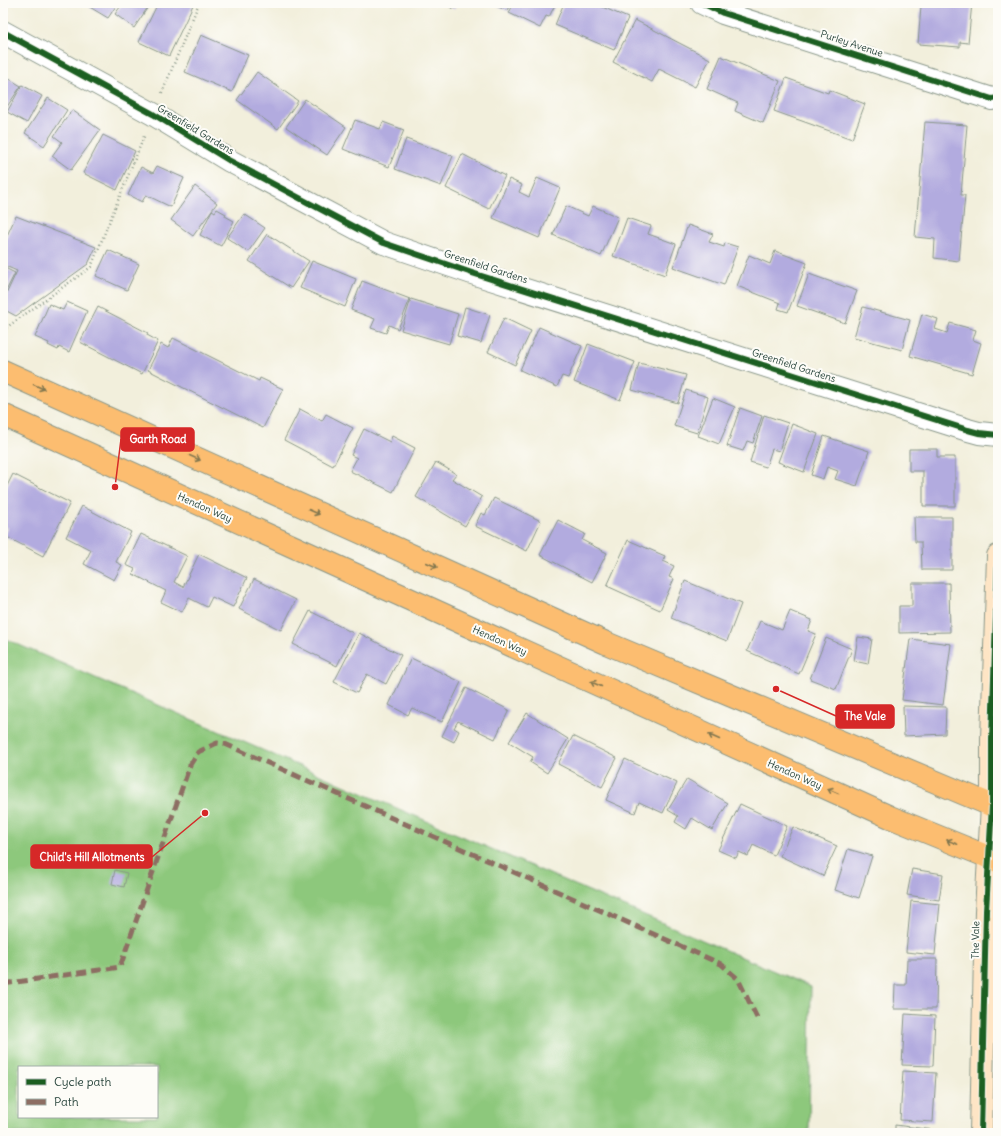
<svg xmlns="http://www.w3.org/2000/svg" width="1001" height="1136" font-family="Delius,sans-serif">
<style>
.green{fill:#8dc87c;stroke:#568258;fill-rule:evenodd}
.building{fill:#b2abdf}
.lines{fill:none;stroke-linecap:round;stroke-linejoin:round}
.street-casing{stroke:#889688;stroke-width:24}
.secondary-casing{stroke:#889688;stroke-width:24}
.highway-casing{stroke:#889688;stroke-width:24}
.path{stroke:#889688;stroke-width:2.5;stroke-dasharray:1 3;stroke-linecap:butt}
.street{stroke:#fff;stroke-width:22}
.secondary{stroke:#fee5c5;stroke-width:22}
.highway{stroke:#fcbd6f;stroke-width:22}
.quiet{stroke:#8d6e63;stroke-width:5;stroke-dasharray:10 5;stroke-linecap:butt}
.cycleway-casing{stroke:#fdfcf7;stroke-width:8}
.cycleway{stroke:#1b5e20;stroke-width:6}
.oneway{stroke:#82774f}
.labels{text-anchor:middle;stroke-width:4;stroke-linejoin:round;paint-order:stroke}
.street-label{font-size:10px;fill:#1f3d34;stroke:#fdfcf7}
.leader{fill:none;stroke:#d62828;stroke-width:1.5}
.callout-dot{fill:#d62828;stroke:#fdfcf7;stroke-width:1.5}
.callout{fill:#d62828;stroke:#d62828;stroke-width:1.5}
.callout-label{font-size:11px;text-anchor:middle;font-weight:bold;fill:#fff}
</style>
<rect width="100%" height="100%" fill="#fdfcf7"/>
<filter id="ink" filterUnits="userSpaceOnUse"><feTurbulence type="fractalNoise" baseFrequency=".025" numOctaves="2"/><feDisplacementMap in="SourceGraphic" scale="8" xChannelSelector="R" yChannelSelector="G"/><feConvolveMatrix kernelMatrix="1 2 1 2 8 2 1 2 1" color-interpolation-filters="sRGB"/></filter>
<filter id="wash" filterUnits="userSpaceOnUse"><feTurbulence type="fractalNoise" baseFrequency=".012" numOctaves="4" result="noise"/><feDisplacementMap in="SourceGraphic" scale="16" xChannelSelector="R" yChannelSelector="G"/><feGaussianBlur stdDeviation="0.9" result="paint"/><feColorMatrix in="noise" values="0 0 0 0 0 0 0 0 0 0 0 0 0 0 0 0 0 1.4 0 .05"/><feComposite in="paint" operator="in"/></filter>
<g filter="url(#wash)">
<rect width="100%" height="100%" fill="#f2efdc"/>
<path class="green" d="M3,638L811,987L809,1133H3ZM19,1067H157V1117H19Z"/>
<g id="blocks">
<g class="building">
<polygon points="83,3 118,3 108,18"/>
<polygon points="123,3 149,3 150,4 134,28 115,14"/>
<polygon points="158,3 188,3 193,5 169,56 139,42"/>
<polygon points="442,3 457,3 454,9"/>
<polygon points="489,3 511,3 508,11"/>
<polygon points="514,3 556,3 549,17 546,16 540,28 509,13"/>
<polygon points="564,3 593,3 628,18 614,50 555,25"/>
<polygon points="926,3 972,3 968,43 960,42 960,47 918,44 921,6 926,6"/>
<polygon points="635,20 710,59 695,87 659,69 652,82 613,62"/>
<polygon points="201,35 248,55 232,92 185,72"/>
<polygon points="721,56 780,81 763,123 735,111 738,103 707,89"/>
<polygon points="257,72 298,101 278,129 237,100"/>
<polygon points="3,75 21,86 4,111 3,110"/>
<polygon points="786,78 828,93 829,90 865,104 852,139 774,111"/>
<polygon points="22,85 42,96 27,123 7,112"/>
<polygon points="48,98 67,110 44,146 25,133"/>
<polygon points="305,99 346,127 327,155 286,127"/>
<polygon points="72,110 100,130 71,170 52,156 62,142 54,136"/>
<polygon points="355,120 380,129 383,122 404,130 389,167 343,149"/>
<polygon points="925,122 967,125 961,195 965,195 959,261 934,258 935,239 915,237"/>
<polygon points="103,135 135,151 117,190 83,173"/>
<polygon points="406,139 453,156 441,186 395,169"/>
<polygon points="462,154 505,176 489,209 446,188"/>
<polygon points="157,166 184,178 171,207 146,195 142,202 128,195 141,167 153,173"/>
<polygon points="537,178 560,188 539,238 493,218 509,179 522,185 519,192 529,197"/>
<polygon points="195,186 217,203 193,236 171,220"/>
<polygon points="566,206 588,216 593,206 618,217 601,256 553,235"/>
<polygon points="217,209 226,214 225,216 234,221 221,246 200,235 212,210 215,212"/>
<polygon points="244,214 265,228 248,252 227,238"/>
<polygon points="16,216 96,247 88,264 16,316 3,309 3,301 17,271 3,265 3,244"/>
<polygon points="627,218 651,226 648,234 676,244 665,275 613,256"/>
<polygon points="688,225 713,234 709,242 724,247 725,243 738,247 724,285 673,267"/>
<polygon points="267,234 309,261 291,288 249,261"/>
<polygon points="108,250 139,264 127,290 96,276"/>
<polygon points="775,251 807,263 788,312 778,309 780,303 737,286 749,255 770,264"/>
<polygon points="312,261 356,279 345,307 300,288"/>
<polygon points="3,267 15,273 3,297"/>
<polygon points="809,274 857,291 845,323 797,306"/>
<polygon points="362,281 410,299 398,329 389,325 386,333 371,328 375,319 351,310"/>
<polygon points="411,299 458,314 449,344 401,330"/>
<polygon points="67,302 87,311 69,352 59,347 58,350 48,345 49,343 35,337 49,304 63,310"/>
<polygon points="98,307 148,333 147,335 158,341 142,374 80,342"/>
<polygon points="465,307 490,315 481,343 457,336"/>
<polygon points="863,307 910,320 902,350 854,337"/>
<polygon points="922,314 938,319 935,329 947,333 950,323 976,330 973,340 981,343 972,374 910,356"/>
<polygon points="504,318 531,331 515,365 488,352"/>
<polygon points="539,327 582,346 568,378 562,376 557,387 520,370"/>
<polygon points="173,338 259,381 260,378 283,389 263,428 148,370 161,344 168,348"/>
<polygon points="588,344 635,362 620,400 574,382"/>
<polygon points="639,363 686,375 678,403 632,390"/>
<polygon points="686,390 708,397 697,433 674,426"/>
<polygon points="713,398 735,407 719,444 698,436"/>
<polygon points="740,408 762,416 753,443 747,441 743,451 727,446"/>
<polygon points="300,409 322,421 326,414 353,428 333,466 284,440"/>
<polygon points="764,415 788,423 779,451 772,449 766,467 750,462"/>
<polygon points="792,424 818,434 804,472 778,462"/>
<polygon points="364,429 390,442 392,436 415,448 393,492 350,471 357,458 351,455"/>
<polygon points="824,436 869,451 857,486 835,479 838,471 827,467 823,479 811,475"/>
<polygon points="909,449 937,449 937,457 955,457 955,506 923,506 923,471 909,471"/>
<polygon points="436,462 456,474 452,479 482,497 465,526 416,497"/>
<polygon points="13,474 70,503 43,556 5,536 8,528 3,525 3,494"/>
<polygon points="494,498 541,521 527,551 475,526 481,513 485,515"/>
<polygon points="82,506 131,532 116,562 122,565 114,580 84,564 91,550 66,537"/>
<polygon points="914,517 952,517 952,570 922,570 921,542 915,542"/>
<polygon points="558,520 585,534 582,540 607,553 592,582 540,555"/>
<polygon points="141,534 187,556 174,582 183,587 199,554 247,578 233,607 212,597 207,607 189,598 182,612 161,602 166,591 133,574 135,569 126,565"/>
<polygon points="628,540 665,556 663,561 674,566 669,577 674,579 660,610 607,586"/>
<polygon points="254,579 296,600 281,630 239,609"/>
<polygon points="685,581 741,604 727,641 671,618"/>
<polygon points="912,583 949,583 950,632 899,633 899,606 912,606"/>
<polygon points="310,611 353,633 337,666 293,644"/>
<polygon points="790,611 812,620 808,631 816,634 799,674 747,651 760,621 782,630"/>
<polygon points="359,633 401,655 386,684 367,674 357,693 334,682"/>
<polygon points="858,637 872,639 868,664 854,661"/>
<polygon points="826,638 852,649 836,689 810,679"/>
<polygon points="910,639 951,644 943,705 902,700"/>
<polygon points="411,658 461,682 442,722 412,708 408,715 389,705"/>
<polygon points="466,688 509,710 495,739 458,721 454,728 459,731 454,742 442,736"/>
<polygon points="903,706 946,707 945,734 904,736"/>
<polygon points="527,713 568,739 547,773 530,762 533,757 509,742"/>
<polygon points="573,736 617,758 602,787 558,764"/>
<polygon points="625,759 677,783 663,813 639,802 635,813 606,800"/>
<polygon points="687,779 728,803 712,830 692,818 686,829 675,822 678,816 668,810"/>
<polygon points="740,804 787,826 774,855 753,845 748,856 739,852 736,858 718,850"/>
<polygon points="793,827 837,846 823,876 780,856"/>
<polygon points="848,849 872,856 859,898 835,890"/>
<polygon points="912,869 943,874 939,900 907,895"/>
<polygon points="115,870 127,873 124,887 112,884"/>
<polygon points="911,901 940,904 935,955 906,952"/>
<polygon points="907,959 937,959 936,1009 894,1009 895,985 906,985"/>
<polygon points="905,1014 935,1016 933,1066 902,1065"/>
<polygon points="903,1071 936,1073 933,1122 900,1120"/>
<polygon points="895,1125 934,1130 934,1133 895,1133"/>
</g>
</g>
</g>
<g filter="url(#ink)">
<use href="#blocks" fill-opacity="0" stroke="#889688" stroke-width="1"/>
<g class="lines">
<defs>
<g id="street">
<polyline points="702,3 723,13 992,99 998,98"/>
<polyline points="3,32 153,114 230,161 384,243 472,273 968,430 979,433 998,435"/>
</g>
<polyline id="secondary" points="981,1133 986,911 992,805 992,739 998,556"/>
<g id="highway">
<polyline points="3,371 606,643 998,808"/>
<polyline points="3,415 890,817 998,861"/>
</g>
</defs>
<use href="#street" class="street-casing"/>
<use href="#secondary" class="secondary-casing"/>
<use href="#highway" class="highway-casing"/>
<g class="path">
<polyline points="162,93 199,3"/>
<polyline points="3,330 91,267 145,134"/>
</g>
<use href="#street" class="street"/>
<use href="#secondary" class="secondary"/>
<use href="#highway" class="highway"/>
<polyline class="quiet" points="3,984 120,967 190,765 198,752 217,743 225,744 721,964 738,979 759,1022"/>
<defs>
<g id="cycleway">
<polyline points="702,3 723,13 992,99 998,98"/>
<polyline points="3,32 153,114 230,161 384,243 472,273 968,430 979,433 998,435"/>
<polyline points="981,1133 986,911 992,805 992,739 998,556"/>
</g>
</defs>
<use href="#cycleway" class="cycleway-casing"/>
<use href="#cycleway" class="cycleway"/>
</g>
<defs><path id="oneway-shaft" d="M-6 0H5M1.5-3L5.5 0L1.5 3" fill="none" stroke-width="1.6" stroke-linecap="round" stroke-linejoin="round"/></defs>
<g class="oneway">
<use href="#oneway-shaft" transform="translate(39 387) rotate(24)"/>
<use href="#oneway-shaft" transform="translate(195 458) rotate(24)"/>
<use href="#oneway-shaft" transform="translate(314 512) rotate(24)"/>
<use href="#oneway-shaft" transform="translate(432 565) rotate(24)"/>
<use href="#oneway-shaft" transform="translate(596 684) rotate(-156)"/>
<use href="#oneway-shaft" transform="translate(714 737) rotate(-156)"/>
<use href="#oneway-shaft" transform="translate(833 791) rotate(-156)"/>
<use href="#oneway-shaft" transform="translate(952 842) rotate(-158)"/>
</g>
</g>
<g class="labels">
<g class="street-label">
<text transform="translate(852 43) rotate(18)" y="4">Purley Avenue</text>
<text transform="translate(196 129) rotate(31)" y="4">Greenfield Gardens</text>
<text transform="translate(486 266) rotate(18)" y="4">Greenfield Gardens</text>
<text transform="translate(794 365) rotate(18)" y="4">Greenfield Gardens</text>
<text transform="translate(205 507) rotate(24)" y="4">Hendon Way</text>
<text transform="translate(500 640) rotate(24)" y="4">Hendon Way</text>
<text transform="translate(795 774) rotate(24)" y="4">Hendon Way</text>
<text transform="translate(975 940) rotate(-89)" y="4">The Vale</text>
</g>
</g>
<path class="leader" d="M115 487L121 439M776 689L836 716M205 813L152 857"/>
<g class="callout-dot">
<circle cx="115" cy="487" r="4"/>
<circle cx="776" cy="689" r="4"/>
<circle cx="205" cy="813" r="4"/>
</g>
<g class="callout">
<rect x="121" y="428" width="73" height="23" rx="4"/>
<rect x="836" y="705" width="58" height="23" rx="4"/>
<rect x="31" y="845" width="121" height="23" rx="4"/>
</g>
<g class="callout-label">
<text x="158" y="443">Garth Road</text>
<text x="865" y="720">The Vale</text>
<text x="92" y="861">Child's Hill Allotments</text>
</g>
<rect width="1001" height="1136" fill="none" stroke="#fdfcf7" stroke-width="16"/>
<rect x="18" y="1066" width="140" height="52" fill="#fdfcf7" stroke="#a4b0a9"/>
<rect x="26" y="1079" width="20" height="6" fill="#1b5e20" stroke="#a4b0a9"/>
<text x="54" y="1086" font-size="12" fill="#1f3d34">Cycle path</text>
<rect x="26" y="1099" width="20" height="6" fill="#8d6e63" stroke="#a4b0a9"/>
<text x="54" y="1106" font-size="12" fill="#1f3d34">Path</text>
</svg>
